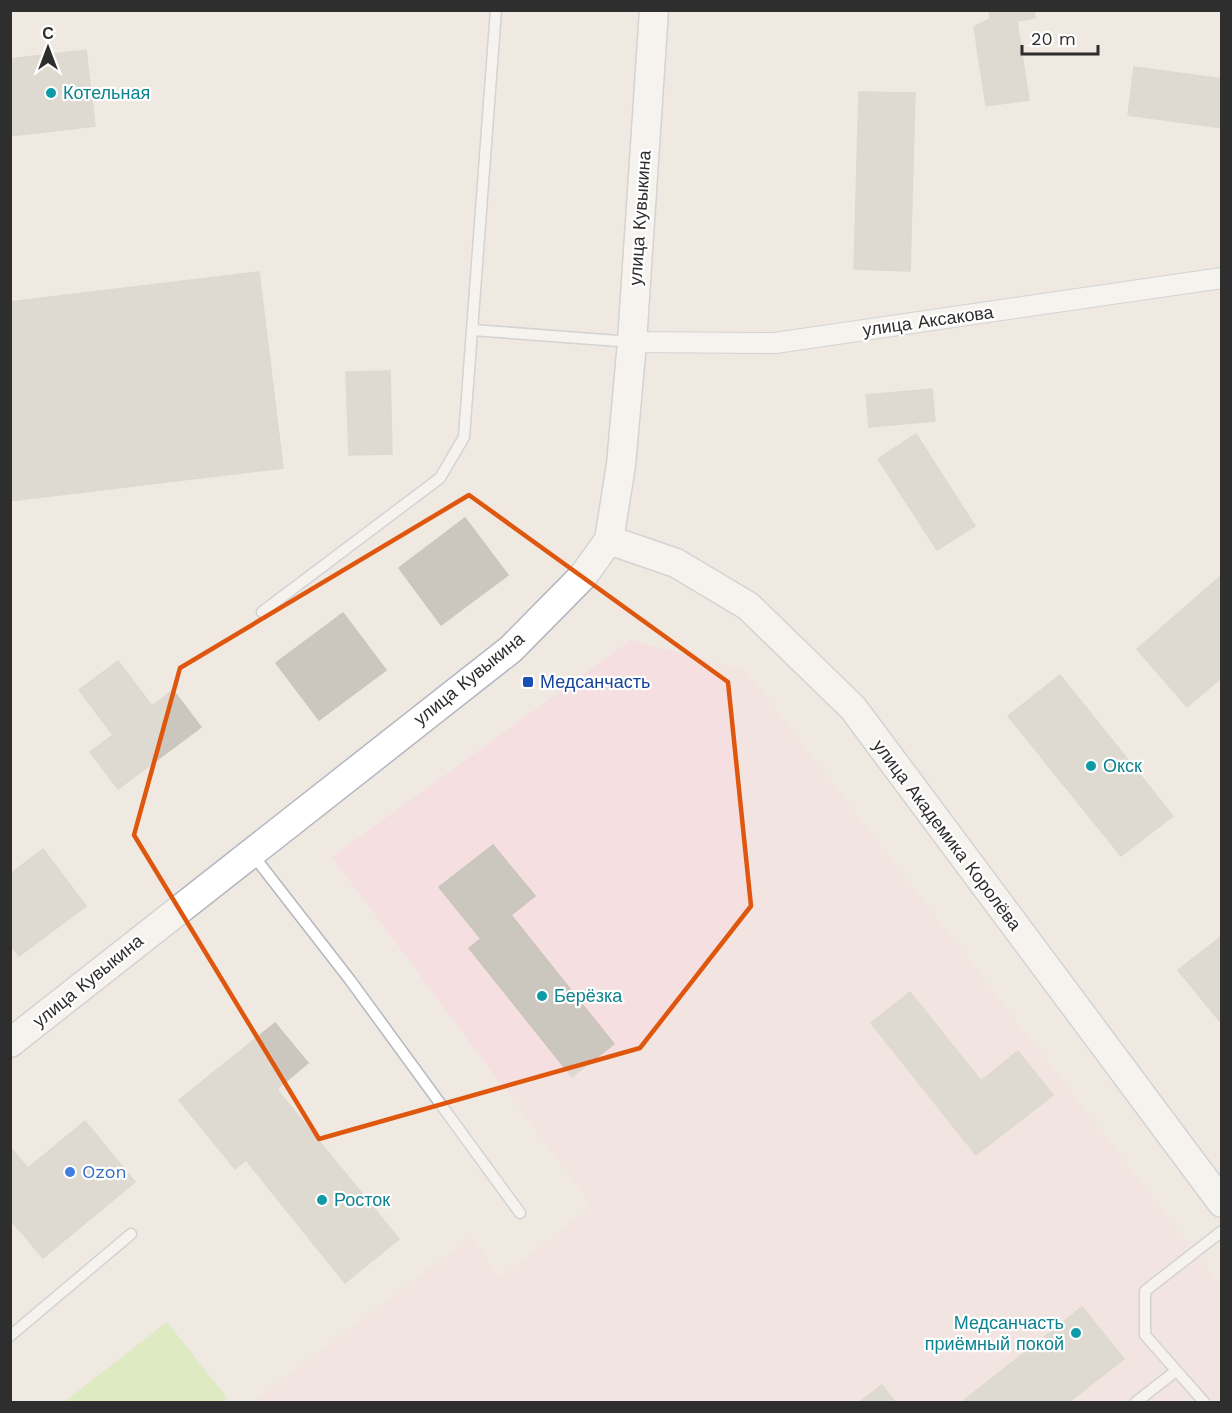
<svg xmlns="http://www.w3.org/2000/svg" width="1232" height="1413" font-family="'Work Sans',sans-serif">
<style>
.medical{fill:#f5dfe0}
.pitch{fill:#c9ec9a}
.building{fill:#cbc7bf;stroke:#cbc5ba;stroke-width:1.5}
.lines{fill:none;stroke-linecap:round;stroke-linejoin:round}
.lane-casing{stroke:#b4b7c1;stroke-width:13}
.street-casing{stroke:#b4b7c1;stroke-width:22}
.secondary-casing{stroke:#b4b7c1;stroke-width:31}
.lane{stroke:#fff;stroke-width:10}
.street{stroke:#fff;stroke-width:20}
.secondary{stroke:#fff;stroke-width:28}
.marked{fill:none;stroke:#df570e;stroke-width:4.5;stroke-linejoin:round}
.culture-dot{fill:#0f9aa8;stroke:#fff;stroke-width:2}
.transit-dot{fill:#1a4fb4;stroke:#fff;stroke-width:2}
.shop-dot{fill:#3f7fe0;stroke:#fff;stroke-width:2}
.labels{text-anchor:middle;stroke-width:4.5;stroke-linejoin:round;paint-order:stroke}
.culture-label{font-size:18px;fill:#0d838f;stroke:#fff;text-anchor:start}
.street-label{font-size:18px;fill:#2e2e2e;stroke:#fff}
.transit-label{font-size:18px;fill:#164399;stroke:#fff;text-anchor:start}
.shop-label{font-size:18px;fill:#366cbe;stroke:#fff;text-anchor:start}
</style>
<rect width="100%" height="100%" fill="#efe9e1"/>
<polygon class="medical" points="631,640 745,670 1221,1286 1221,1402 252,1402 472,1237 500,1278 592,1206 332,857"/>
<polygon class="pitch" points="167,1322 227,1398 221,1402 64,1402"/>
<g class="building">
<polygon points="989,10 1034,10 1035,18 1017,21 1029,100 986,106 974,27 990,19"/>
<polygon points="86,50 95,126 10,136 10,59"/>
<polygon points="1134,67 1222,79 1222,128 1128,115"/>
<polygon points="859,92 915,93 910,271 854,269"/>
<polygon points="259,272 283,468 10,501 10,302"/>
<polygon points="390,371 392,454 349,455 346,372"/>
<polygon points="932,389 935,421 869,427 866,395"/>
<polygon points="916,434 975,526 937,550 878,459"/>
<polygon points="465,518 508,575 441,625 399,568"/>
<polygon points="1222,575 1222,677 1187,707 1137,649"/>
<polygon points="343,613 386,670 319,720 276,663"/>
<polygon points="118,661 152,706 173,690 201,727 118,789 90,752 113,735 79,690"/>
<polygon points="1060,675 1173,816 1121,856 1008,716"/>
<polygon points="493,845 535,896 481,939 439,887"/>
<polygon points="43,849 86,906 19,956 10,945 10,874"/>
<polygon points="511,915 614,1044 572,1077 469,948"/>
<polygon points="1222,936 1222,1024 1178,970"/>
<polygon points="910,992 981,1081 1018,1051 1053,1095 976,1155 871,1023"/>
<polygon points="275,1023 308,1063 277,1089 266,1076 213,1119 246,1160 235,1169 179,1100"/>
<polygon points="266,1076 399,1239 345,1283 213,1119"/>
<polygon points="85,1121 135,1182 43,1258 10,1219 10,1183"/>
<polygon points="10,1147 28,1168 10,1183"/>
<polygon points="1082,1307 1124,1359 1069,1402 962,1402"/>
<polygon points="882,1385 895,1402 860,1402"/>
</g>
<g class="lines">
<defs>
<g id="lane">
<polyline points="473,330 632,342"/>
<polyline points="262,612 440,478 464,437 496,10"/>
<polyline points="253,855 350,980 520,1213"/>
<polyline points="10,1336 131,1234"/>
<polyline points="1136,1402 1176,1371"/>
<polyline points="1204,1402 1145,1335 1145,1291 1222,1231"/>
</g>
<polyline id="street" points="632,342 775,343 1222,278"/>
<g id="secondary">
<polyline points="609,540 676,563 748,606 853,708 1222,1203"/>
<polyline points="10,1043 511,649 583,576 609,540 621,465 632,342 654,10"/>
</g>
</defs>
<use href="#lane" class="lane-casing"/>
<use href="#street" class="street-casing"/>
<use href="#secondary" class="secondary-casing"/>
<use href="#lane" class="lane"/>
<use href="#street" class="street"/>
<use href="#secondary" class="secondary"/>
</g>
<path d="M0 0H1232V1413H0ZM469,495L728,682L751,906L640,1048L319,1139L134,835L180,668Z" fill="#efe9e1" fill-opacity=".55" fill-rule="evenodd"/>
<path class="marked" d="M469,495L728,682L751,906L640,1048L319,1139L134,835L180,668Z"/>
<g class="culture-dot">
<circle cx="51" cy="93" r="6"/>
<circle cx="1091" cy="766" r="6"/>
<circle cx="542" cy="996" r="6"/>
<circle cx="322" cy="1200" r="6"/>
<circle cx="1076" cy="1333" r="6"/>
</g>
<rect class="transit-dot" x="522" y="676" width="12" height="12" rx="3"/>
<circle class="shop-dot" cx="70" cy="1172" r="6"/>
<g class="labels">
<g class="culture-label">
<text x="63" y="99">Котельная</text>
<text x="1103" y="772">Окск</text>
<text x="554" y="1002">Берёзка</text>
<text x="334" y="1206">Росток</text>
<text x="1064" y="1329" text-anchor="end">Медсанчасть<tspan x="1064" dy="21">приёмный покой</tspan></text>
</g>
<g class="street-label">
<text transform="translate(640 218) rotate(-86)" y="6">улица Кувыкина</text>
<text transform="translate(928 321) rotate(-8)" y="6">улица Аксакова</text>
<text transform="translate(469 679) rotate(-39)" y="6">улица Кувыкина</text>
<text transform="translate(947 835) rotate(53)" y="6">улица Академика Королёва</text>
<text transform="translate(88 981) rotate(-39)" y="6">улица Кувыкина</text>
</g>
<g class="transit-label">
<text x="540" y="688">Медсанчасть</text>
</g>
<g class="shop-label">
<text x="82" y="1178">Ozon</text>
</g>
</g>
<rect width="1232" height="1413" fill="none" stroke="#2e2e2e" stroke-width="24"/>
<g transform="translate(48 48)" stroke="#ffffff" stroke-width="4.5" paint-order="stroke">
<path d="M0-4.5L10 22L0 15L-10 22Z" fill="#2e2e2e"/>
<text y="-9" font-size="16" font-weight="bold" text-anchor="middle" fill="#2e2e2e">С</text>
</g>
<path d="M1022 45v9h76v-9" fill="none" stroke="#2e2e2e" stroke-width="3"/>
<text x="1031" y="45" font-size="18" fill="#2e2e2e" stroke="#ffffff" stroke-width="4.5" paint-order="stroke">20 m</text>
</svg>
